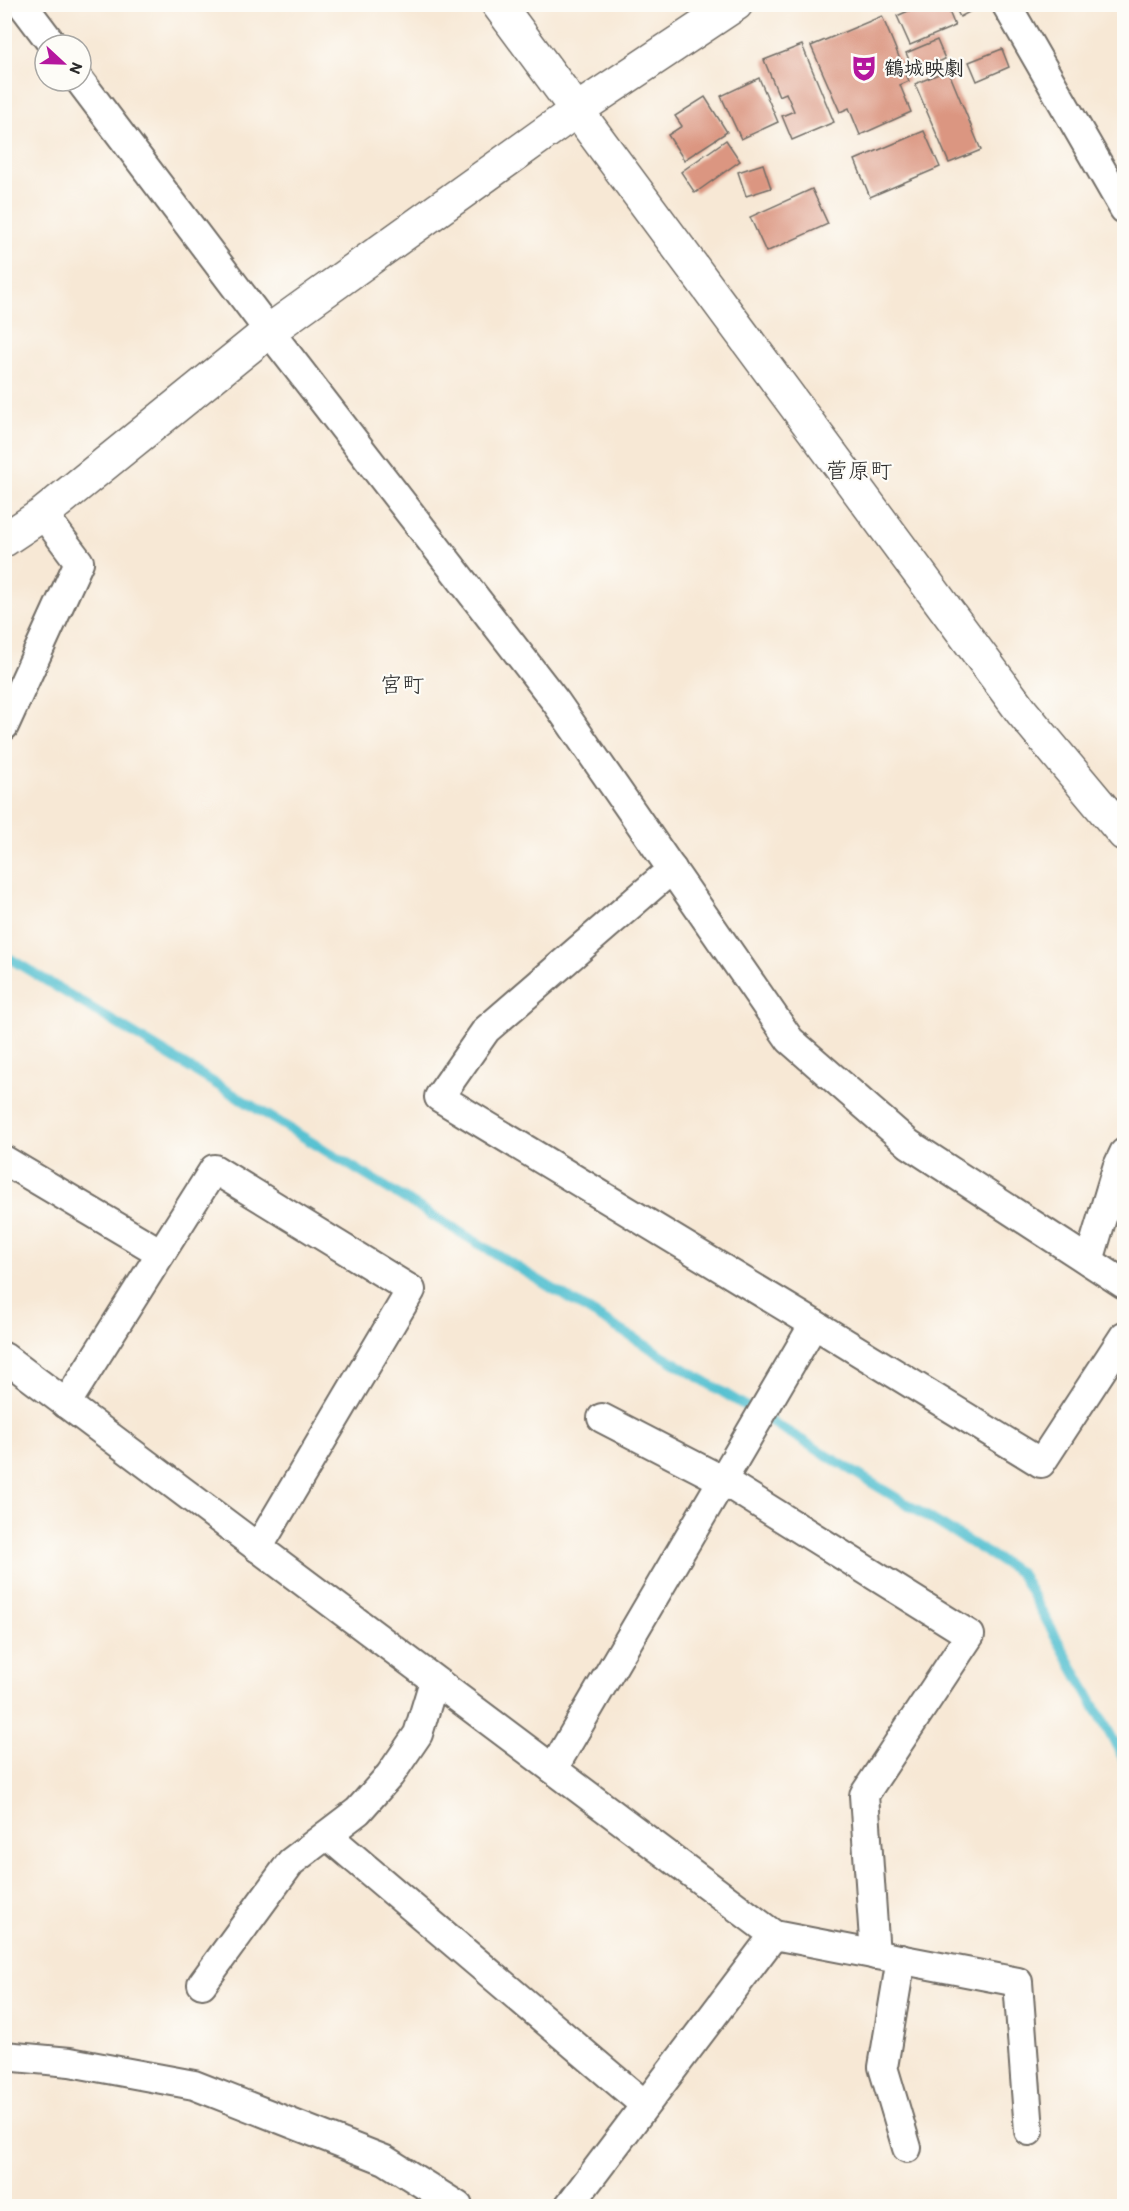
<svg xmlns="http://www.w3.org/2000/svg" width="1129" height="2211" font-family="Itim,'Klee One',sans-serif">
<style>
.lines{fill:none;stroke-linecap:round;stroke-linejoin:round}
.stream{stroke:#56c1d1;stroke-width:10}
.building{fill:#db9681}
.street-casing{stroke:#726d66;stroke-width:32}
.secondary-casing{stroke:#726d66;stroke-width:36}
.street{stroke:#fff;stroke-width:28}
.secondary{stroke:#fff;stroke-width:33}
.labels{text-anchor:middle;stroke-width:4.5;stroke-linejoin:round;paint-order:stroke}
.poi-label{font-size:20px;font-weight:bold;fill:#2b2b2b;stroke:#fdfcf7;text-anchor:start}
.quarter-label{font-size:22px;fill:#2b2b2b;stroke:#fdfcf7}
</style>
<rect width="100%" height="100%" fill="#fdfcf7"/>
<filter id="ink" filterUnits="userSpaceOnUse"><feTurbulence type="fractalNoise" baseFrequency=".0167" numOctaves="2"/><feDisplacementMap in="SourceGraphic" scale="12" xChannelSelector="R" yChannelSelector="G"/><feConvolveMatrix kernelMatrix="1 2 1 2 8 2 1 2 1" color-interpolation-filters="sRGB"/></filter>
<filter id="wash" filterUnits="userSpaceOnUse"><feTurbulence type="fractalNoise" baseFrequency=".008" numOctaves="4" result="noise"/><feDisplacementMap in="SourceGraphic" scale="24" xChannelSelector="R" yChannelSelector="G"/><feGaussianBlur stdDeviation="1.35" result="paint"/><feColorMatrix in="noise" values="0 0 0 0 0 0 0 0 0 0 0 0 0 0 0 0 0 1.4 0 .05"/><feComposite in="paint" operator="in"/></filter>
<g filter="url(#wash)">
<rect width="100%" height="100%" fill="#f7e8d5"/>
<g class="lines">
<polyline class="stream" points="4,955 1020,1573 1124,1759"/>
</g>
<g id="blocks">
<g class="building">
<polygon points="924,4 946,4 955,26 910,45 897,16"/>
<polygon points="954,5 976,5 977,8 960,17"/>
<polygon points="882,16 909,81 900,85 911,112 860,135 849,108 840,112 811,46"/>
<polygon points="937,40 945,59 915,73 906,53"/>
<polygon points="802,45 834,122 792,140 782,116 794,111 786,93 779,96 764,60"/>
<polygon points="1002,49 1009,67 977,81 969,62"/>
<polygon points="948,70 981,150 949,163 915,84"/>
<polygon points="759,78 778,122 741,139 721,96"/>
<polygon points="705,97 727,132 684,160 668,135 682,126 675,116"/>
<polygon points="924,131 940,167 870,197 855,160"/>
<polygon points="726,140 740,161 695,193 681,172"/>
<polygon points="763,164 771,188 746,196 738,172"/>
<polygon points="812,189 828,224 766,252 750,217"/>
</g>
</g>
</g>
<g filter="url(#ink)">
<use href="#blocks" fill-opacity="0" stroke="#726d66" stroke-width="1.5"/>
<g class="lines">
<defs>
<g id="street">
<polyline points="22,4 53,45"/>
<polyline points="1006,4 1124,209"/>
<polyline points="80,81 269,331 556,702 790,1040 909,1144 1124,1284"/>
<polyline points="4,726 79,562 43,514"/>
<polyline points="672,869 486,1030 439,1097 814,1324"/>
<polyline points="4,1160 161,1253"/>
<polyline points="1089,1261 1117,1168 1124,1153"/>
<polyline points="4,1357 774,1935 569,2206"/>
<polyline points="66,1404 214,1169 411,1290 258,1548"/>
<polyline points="602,1418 722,1480 970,1635 864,1795 875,1955"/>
<polyline points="553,1769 814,1324 1041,1463 1124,1336"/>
<polyline points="327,1835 645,2105"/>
<polyline points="774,1935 1018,1982 1029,2131"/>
<polyline points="901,1959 883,2067 907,2148"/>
<polyline points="202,1984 291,1862 358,1811 390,1775 418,1734 434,1681"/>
<polyline points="4,2056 70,2062 194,2085 385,2160 458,2206"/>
</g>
<g id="secondary">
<polyline points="498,4 1022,712 1124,834"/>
<polyline points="4,540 43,514 269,331 577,110 736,4"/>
</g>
</defs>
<use href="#street" class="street-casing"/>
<use href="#secondary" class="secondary-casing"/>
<use href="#street" class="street"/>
<use href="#secondary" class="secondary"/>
</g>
</g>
<defs>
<symbol id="theatre-bare" viewBox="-9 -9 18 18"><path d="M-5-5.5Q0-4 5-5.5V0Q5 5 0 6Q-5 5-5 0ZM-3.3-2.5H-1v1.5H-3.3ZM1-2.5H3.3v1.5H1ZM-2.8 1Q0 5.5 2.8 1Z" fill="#b5179e" stroke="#fdfcf7" stroke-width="2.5" paint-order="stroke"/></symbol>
</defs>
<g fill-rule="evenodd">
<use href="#theatre-bare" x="845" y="49" width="38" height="38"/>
</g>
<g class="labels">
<g class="poi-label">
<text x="884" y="75">鶴城映劇</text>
</g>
<g class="quarter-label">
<text x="859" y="478">菅原町</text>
<text x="402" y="692">宮町</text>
</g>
</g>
<rect width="1129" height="2211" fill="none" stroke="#fdfcf7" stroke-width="24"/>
<g transform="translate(63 63) rotate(112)"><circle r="28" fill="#fdfcf7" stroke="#a9a8a5" stroke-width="1.5"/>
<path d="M0-4.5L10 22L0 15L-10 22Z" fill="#b5179e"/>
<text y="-9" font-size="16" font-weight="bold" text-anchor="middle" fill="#2b2b2b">N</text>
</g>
</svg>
